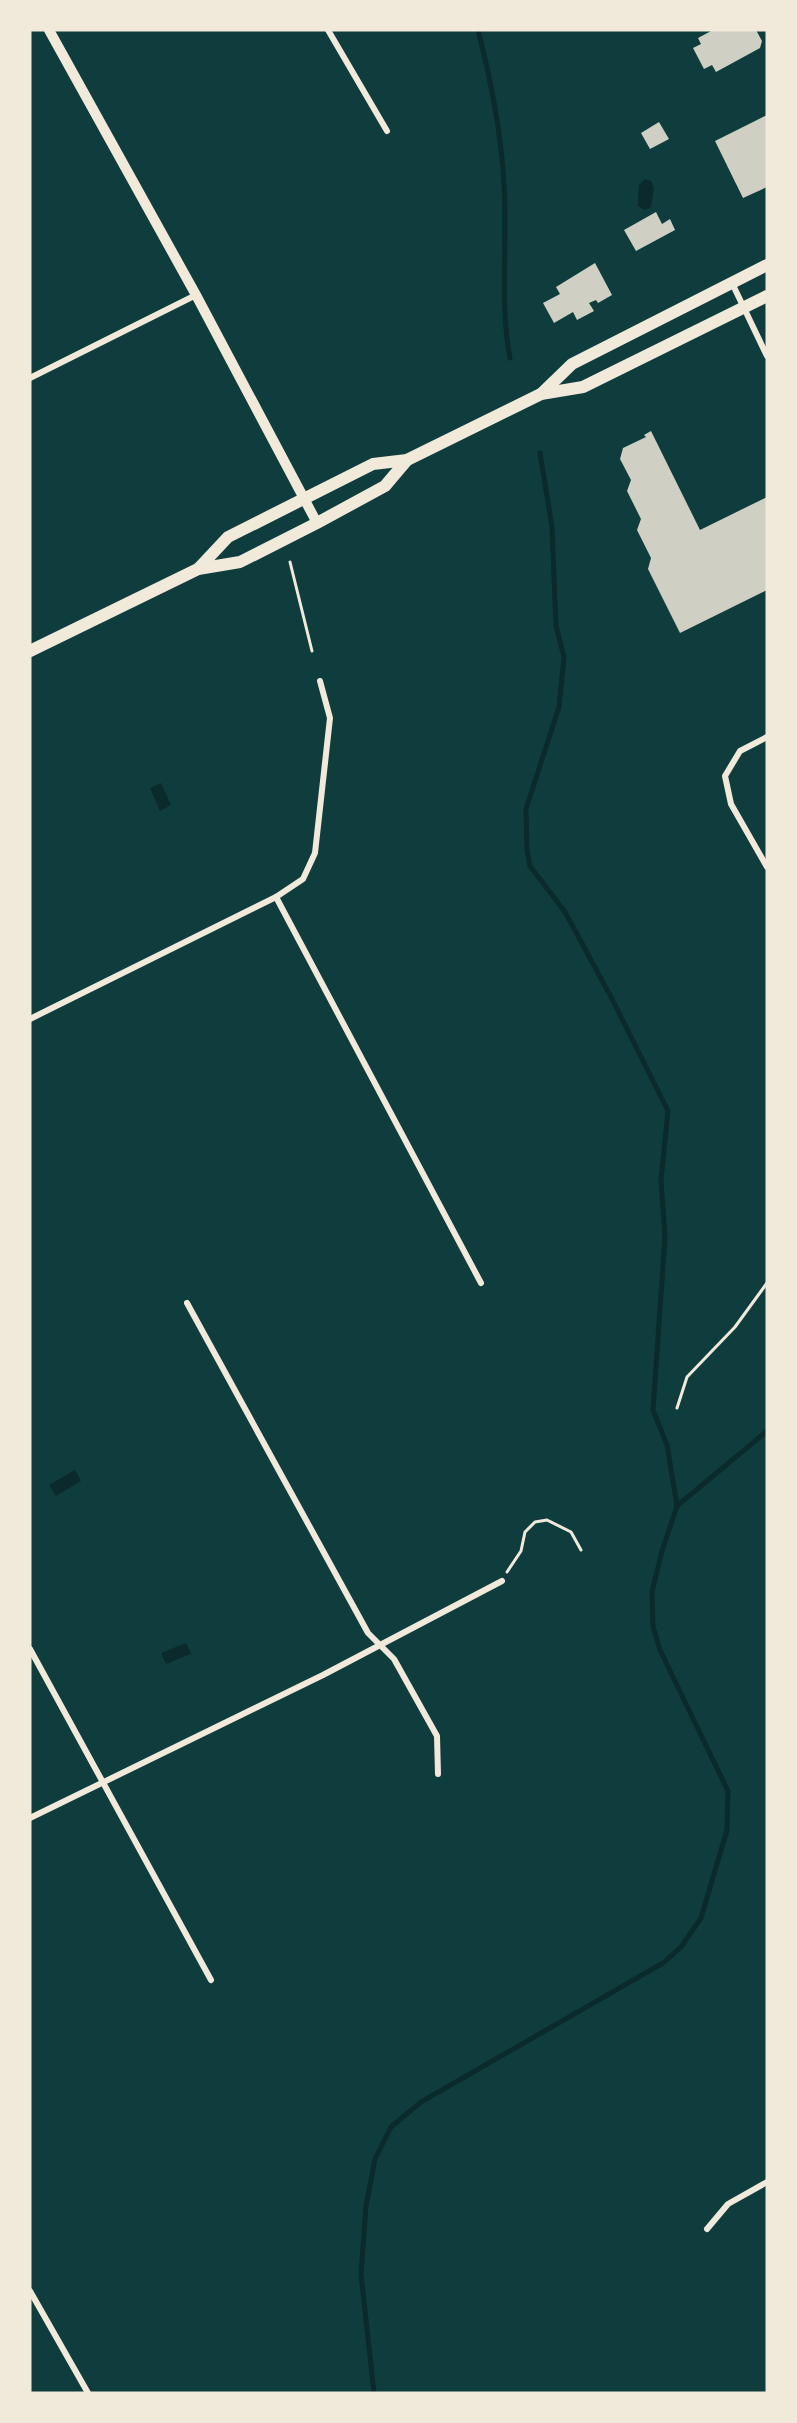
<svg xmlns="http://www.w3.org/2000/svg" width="797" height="2423" font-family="'PT Sans',sans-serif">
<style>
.water{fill:#0a2a2b}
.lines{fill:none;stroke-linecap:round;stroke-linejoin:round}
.stream{stroke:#0a2a2b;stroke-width:5}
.building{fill:#cfcfc3}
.path{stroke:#f1e9da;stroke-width:3}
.minor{stroke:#f1e9da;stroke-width:6}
.tertiary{stroke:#f1e9da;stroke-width:10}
.secondary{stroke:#f1e9da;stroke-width:12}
</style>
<rect width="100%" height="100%" fill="#0f3d3e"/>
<g class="water">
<polygon points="645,179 651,181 654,188 651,207 644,210 638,206 639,185"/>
<polygon points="161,783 171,805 160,811 150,788"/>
<polygon points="75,1470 81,1481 56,1496 49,1485"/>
<polygon points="186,1643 191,1654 166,1664 161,1653"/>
</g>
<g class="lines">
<g class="stream">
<path d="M478,30C491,80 501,133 504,184C508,242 499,300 510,358"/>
<polyline points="540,453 552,527 556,626 564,657 559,707 526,809 527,850 530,866 565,912 611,997 668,1111 661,1180 665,1237 653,1410 667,1445 677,1506"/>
<polyline points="374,2393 361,2274 366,2206 375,2159 391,2127 421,2102 663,1963 681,1947 701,1918 727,1830 728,1791 660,1650 653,1627 652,1592 662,1551 677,1506 767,1431"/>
</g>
</g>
<g class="building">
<polygon points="713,30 756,30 762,41 760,48 716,72 712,65 704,69 693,48 701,44 698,38"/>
<polygon points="767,115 767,187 743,198 715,141"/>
<polygon points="659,122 669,139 650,149 641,133"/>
<polygon points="656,212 662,224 670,219 675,230 636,251 624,230"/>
<polygon points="595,263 612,295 598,303 596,300 589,303 594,311 577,320 573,312 554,323 543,303 560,294 556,287"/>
<polygon points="651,431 700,530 767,497 767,590 680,633 648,569 651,558 637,530 641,519 627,491 631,480 620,459 623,448 646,437 644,435"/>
</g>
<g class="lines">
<g class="path">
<polyline points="290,562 312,651"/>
<polyline points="677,1408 687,1377 735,1327 767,1283"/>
<polyline points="507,1572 521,1551 525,1532 535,1522 547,1520 571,1532 581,1550"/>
</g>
<g class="minor">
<polyline points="328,30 387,131"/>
<polyline points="732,283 767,356"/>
<polyline points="30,378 196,295"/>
<polyline points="767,737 740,751 725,776 731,804 767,867"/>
<polyline points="276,897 481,1283"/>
<polyline points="30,1019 276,897 303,879 315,853 330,718 320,681"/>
<polyline points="187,1303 368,1633 394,1659 437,1736 438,1774"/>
<polyline points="30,1649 211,1980"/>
<polyline points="30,1818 323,1675 502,1581"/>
<polyline points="707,2229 728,2204 767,2182"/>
<polyline points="30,2291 88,2393"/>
</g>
<polyline class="tertiary" points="49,30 196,295 317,523"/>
<g class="secondary">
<polyline points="541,394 572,364 767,265"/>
<polyline points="198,569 228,537 373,464 407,460 541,394 583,387 767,296"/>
<polyline points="30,651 198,569 240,562 317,523 385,486 407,460"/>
</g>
</g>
<rect width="797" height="2423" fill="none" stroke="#f1e9da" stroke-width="63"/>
</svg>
